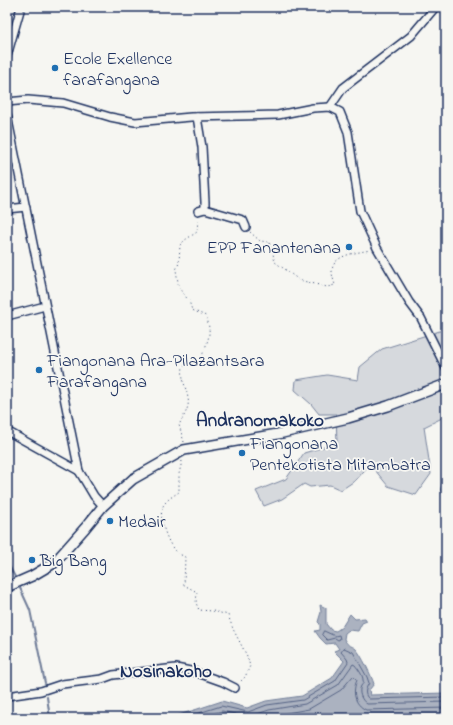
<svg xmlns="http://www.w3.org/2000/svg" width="453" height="725" font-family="'Indie Flower',sans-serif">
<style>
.green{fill:#d6d9dd;stroke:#78849e}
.water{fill:#abb2c0;stroke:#717e99}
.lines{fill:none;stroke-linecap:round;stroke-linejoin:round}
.shore{stroke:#556385;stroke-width:1}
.stream{stroke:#717e99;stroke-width:2}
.minor-casing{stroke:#1b2f5e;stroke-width:10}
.tertiary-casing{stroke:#1b2f5e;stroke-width:12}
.path{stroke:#1b2f5e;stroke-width:1;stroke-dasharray:1 3;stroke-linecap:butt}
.minor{stroke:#f6f6f2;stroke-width:7}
.tertiary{stroke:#f6f6f2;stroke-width:9}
.poi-dot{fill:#1f6fb2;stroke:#f6f6f2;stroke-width:1.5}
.labels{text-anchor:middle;stroke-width:3.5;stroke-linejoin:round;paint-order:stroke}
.poi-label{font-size:18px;fill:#1b2f5e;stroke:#f6f6f2;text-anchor:start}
.neighbourhood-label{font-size:19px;font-weight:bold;fill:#1b2f5e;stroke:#f6f6f2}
</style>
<rect width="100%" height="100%" fill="#f6f6f2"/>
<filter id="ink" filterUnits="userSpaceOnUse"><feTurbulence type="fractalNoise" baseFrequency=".025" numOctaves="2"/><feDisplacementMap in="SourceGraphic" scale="8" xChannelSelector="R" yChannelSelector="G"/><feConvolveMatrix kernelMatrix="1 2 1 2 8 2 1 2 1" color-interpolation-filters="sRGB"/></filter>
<g filter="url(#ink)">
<polygon class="green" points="446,329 446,416 424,427 431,474 416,495 388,486 370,464 356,480 341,490 330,485 310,487 304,484 282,499 264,506 256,491 286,479 304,453 337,443 336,414 319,414 311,404 295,390 296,380 327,375 358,380 360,367 382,349"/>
<path class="water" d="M320,605L326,608V624L331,630L336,631L342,627L350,614L355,619L365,618L367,621L362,623L358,631L349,630L345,633L344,639C349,648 350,644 356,649C361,654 372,677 374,684L369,690L370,695L446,693V718H170L222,701L247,708L266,701L302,696L332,678L344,661L334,651L339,649L335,643L326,644L320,638L315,631L320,630V624L318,622L321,612Z"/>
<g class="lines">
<g class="shore">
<polygon points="324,631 335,636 339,635 340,639 338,640 335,638 327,640 322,635"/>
<path d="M183,718L221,706L248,712L267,705L303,700L335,681L348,662L347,659L341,652L344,648L353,652L367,677L369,683C366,688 363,694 369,699L446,697"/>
<path d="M199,718L222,711L248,717L269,710L305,704L338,685L353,664L355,665C358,669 363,675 363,680C364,684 363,683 361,686C358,692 361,700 367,704L446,702"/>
<path d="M264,718L270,716L309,709L341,690L353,676L357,680C352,692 354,704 366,710L446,708"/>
</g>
<g class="stream">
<polyline points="446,441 443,445 445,474 441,490 446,498"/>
<polyline points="7,562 15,577"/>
<polyline points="446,562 444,569 446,574"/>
<polyline points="20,588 30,610 45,683"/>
<polyline points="47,697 50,718"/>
</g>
<defs>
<g id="minor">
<polyline points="7,56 21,7"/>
<polyline points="7,102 28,100 63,103 110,117 135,122 191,117 278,115 313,108 330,107 340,112 348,132 360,211 377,248 409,302 421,318 446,368"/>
<polyline points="330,107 343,88 411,36 433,10 431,7"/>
<polyline points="7,115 79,471 94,496 103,506"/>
<polyline points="197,117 202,147 205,202 205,209 198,211"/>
<polyline points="7,209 26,207"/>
<polyline points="205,209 243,220 246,227"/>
<polyline points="7,316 45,306"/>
<polyline points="7,431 79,471"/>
<polyline points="7,696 41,691 62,684 102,679 113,675 176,668 195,672 223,682 235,688"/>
</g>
<polyline id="tertiary" points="7,587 32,576 54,563 85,528 103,506 133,479 184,450 278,434 348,418 388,406 446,384"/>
</defs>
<use href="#minor" class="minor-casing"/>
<use href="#tertiary" class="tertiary-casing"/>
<g class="path">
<path d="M250,232L260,241L269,242L272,250L275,262L299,280L327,287L335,285C334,281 332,276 332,272C332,254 357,253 370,250"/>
<path d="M184,442L179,425C183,417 190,408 188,398C186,387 181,379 183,367L190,362L201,359C207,341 213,335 206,316L192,310L189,301L179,288L176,270L179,263L180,245L185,240L197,232L198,218"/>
<path d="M182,461L179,474V492C173,496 164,501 162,509C159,520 168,544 176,552C178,554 182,555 185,557L184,585L197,592L196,603L199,610L213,611L228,615L233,629L247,656L250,666L245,677L239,683"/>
</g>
<use href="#minor" class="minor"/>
<use href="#tertiary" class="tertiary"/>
</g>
</g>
<g class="poi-dot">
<circle cx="55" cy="68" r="4"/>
<circle cx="349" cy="247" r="4"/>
<circle cx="39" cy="370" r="4"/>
<circle cx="242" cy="453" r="4"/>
<circle cx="110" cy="521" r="4"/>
<circle cx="32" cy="560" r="4"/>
</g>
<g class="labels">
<g class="poi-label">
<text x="63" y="64">Ecole Exellence<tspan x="63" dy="21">farafangana</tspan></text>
<text x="341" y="253" text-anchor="end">EPP Fanantenana</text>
<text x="47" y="366">Fiangonana Ara-Pilazantsara<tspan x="47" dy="21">Farafangana</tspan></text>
<text x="250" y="449">Fiangonana<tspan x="250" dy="21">Pentekotista Mitambatra</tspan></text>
<text x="118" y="527">Medair</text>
<text x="40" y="566">Big Bang</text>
</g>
<g class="neighbourhood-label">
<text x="260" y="426">Andranomakoko</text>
<text x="166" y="677">Nosinakoho</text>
</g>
</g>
<rect width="453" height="725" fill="none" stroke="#f6f6f2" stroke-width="24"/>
<rect x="12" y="12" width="429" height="701" fill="none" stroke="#1b2f5e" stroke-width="1.5" filter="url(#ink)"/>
</svg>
